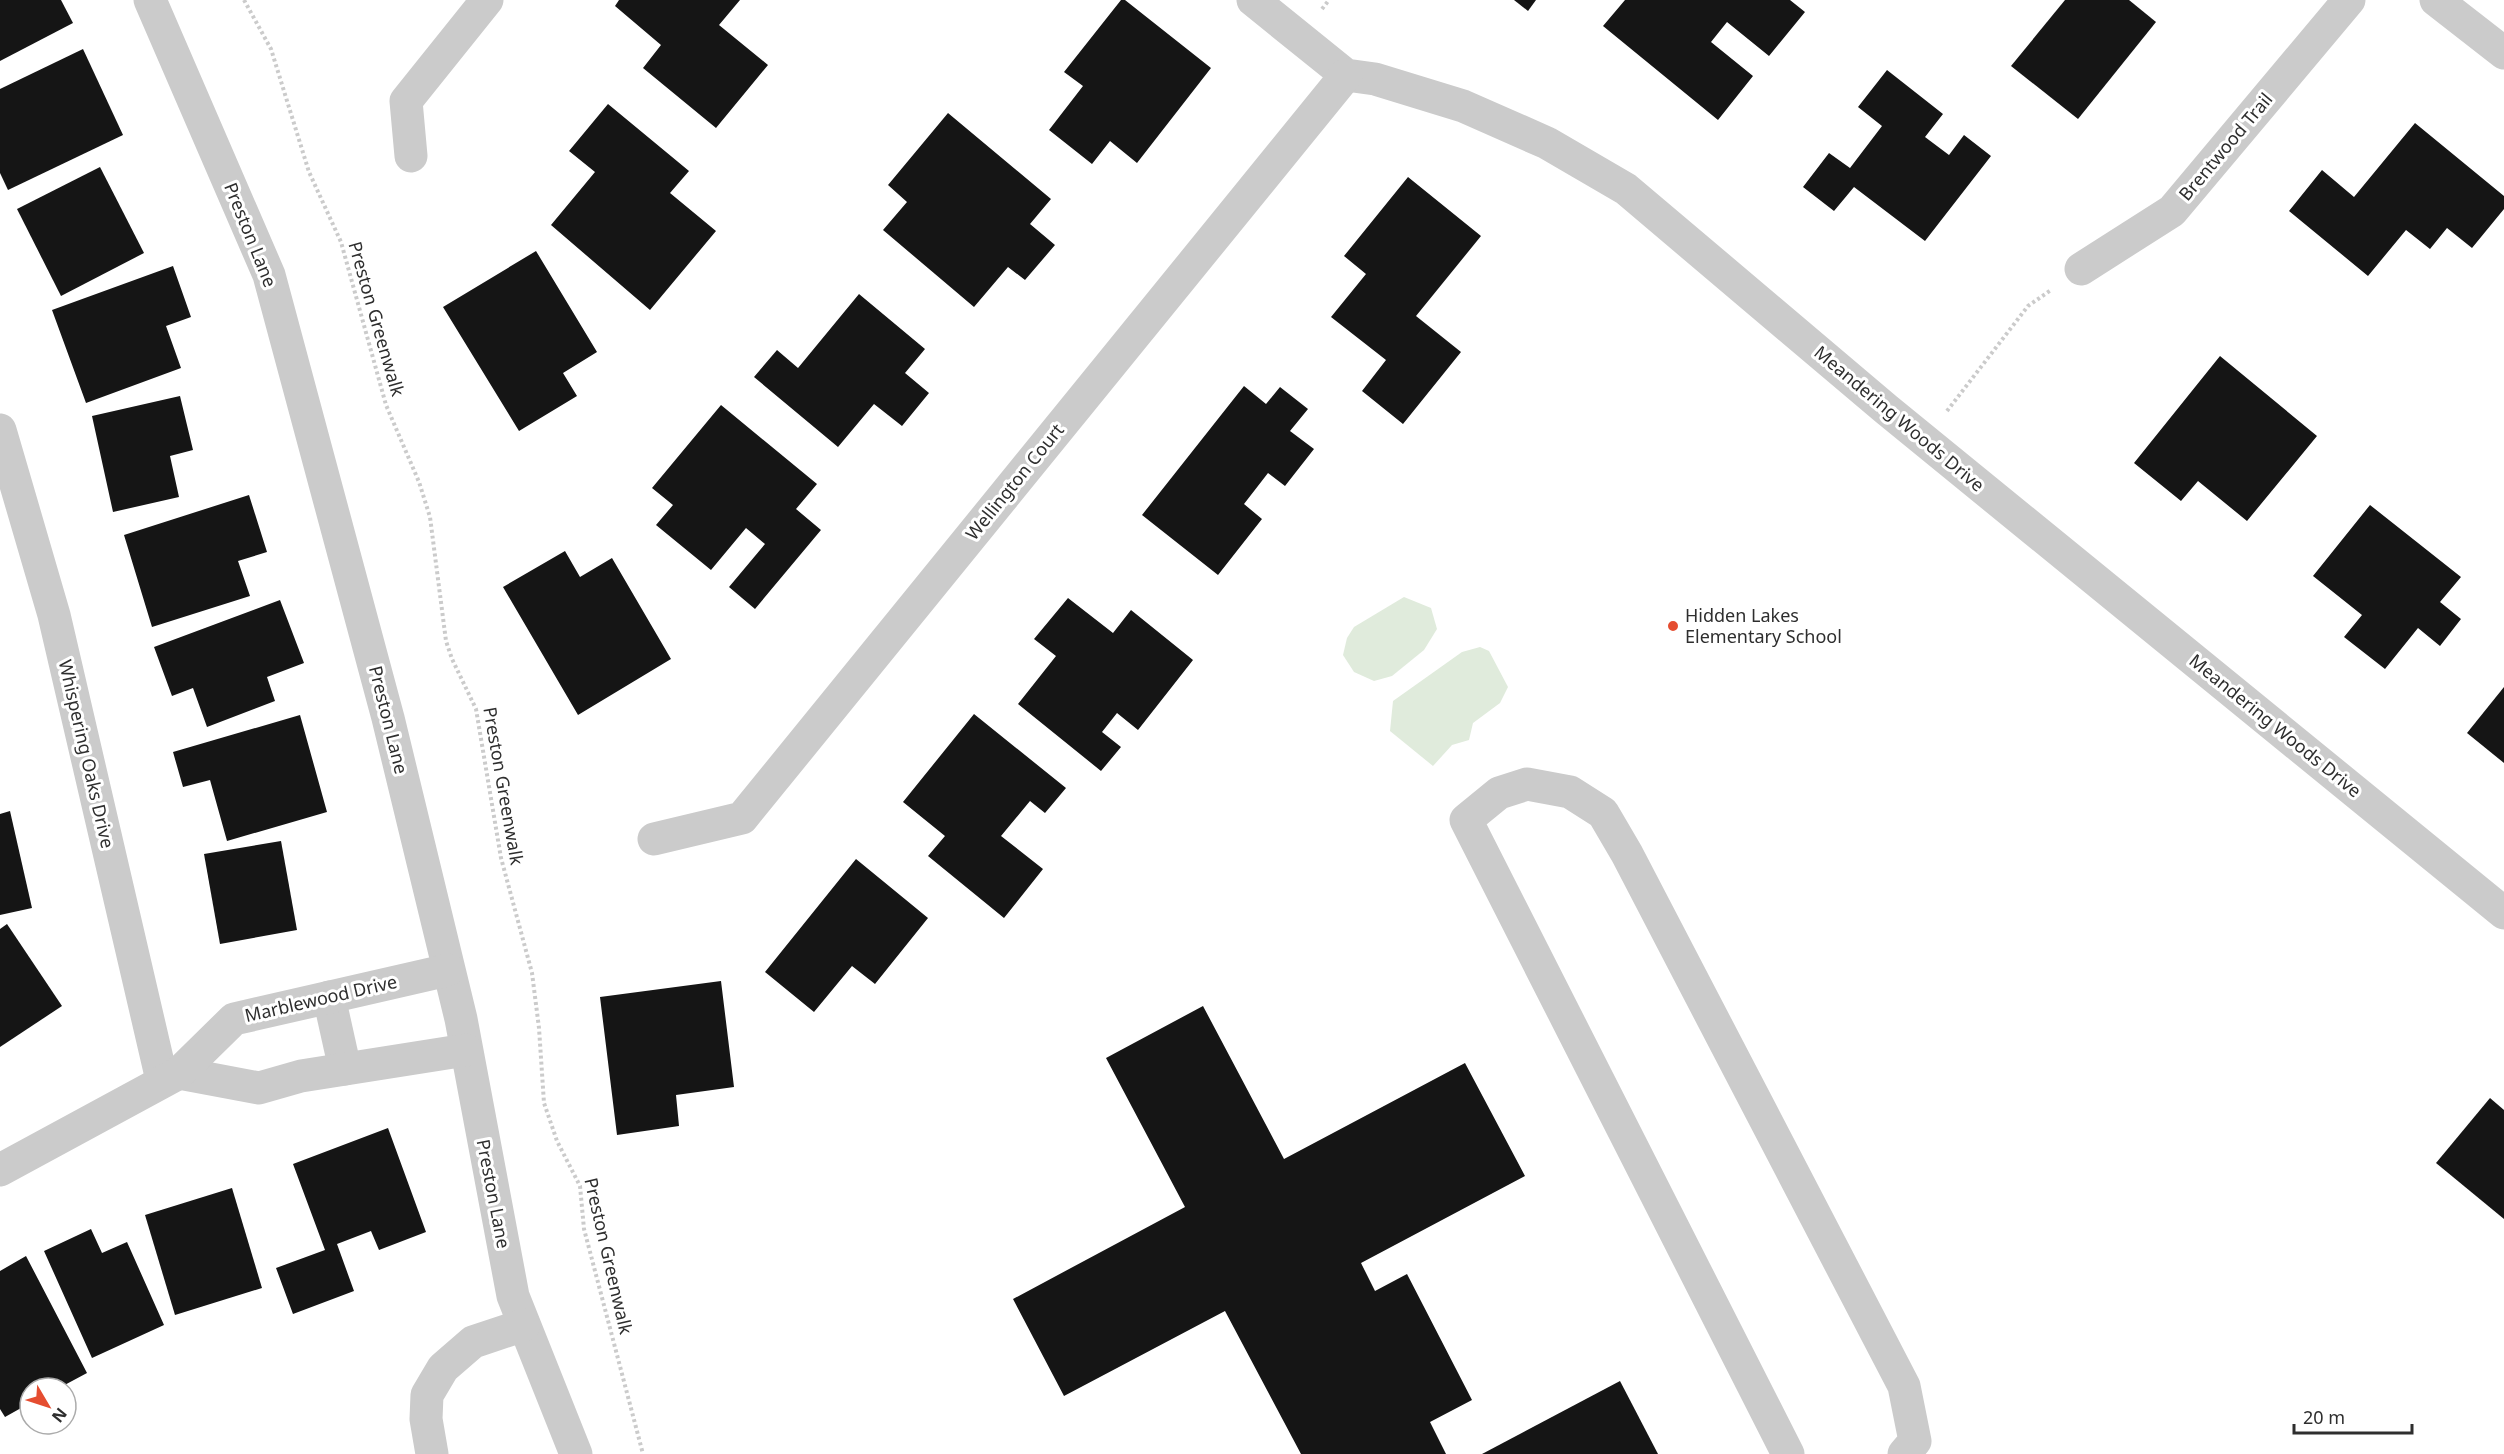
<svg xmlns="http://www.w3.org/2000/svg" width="2504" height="1454" font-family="'Noto Sans',sans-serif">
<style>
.green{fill:#e0ebdc}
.building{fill:#151515}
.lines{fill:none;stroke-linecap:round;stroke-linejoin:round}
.path{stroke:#cbcbcb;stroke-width:4;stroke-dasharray:3 3;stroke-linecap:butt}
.minor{stroke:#cbcbcb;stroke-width:33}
.poi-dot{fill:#e54d30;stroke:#fff;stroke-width:2}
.labels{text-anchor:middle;stroke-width:6;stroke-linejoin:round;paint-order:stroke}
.street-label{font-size:18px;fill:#2e2e2e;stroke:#fff}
.poi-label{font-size:18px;fill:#2e2e2e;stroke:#fff;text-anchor:start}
</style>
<rect width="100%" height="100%" fill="#fff"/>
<g class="green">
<polygon points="1404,597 1431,608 1437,629 1424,650 1392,676 1374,681 1354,672 1343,655 1347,638 1354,627"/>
<polygon points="1480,647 1489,651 1508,687 1500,703 1473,723 1469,740 1452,745 1433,766 1390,731 1393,701 1462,652"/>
</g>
<g class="building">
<polygon points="0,0 61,0 73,23 0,61"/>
<polygon points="619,0 740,0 719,25 768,65 716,128 643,68 661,45 615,6"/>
<polygon points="1121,0 1125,0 1211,68 1137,163 1110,141 1092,164 1049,130 1083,86 1064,72"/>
<polygon points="1514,0 1536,0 1528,11"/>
<polygon points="1625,0 1790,0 1805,12 1769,56 1727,22 1711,42 1753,76 1718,120 1603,26"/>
<polygon points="2065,0 2129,0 2156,22 2078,119 2011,66"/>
<polygon points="83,49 123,135 8,190 0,173 0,89"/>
<polygon points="1887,70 1943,114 1925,137 1949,155 1964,135 1991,156 1925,241 1854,187 1834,211 1803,187 1829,153 1850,168 1882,126 1858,107"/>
<polygon points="608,104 689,171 670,193 716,231 650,310 551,225 595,172 569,151"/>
<polygon points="948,113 1051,199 1030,224 1055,245 1025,280 1008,267 974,307 883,230 907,202 888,185"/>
<polygon points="2415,123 2504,196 2504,209 2472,248 2447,228 2430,249 2406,230 2368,276 2289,211 2322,170 2354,197"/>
<polygon points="100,167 144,253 61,296 17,209"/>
<polygon points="1408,177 1481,236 1416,316 1461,352 1403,424 1362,391 1386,360 1331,317 1366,274 1344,256"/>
<polygon points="536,251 597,352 563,373 577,396 519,431 443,307"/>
<polygon points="173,266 191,317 166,326 181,368 86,403 52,310"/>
<polygon points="859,294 925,349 905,373 929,393 902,426 874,404 838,447 754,377 777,350 798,368"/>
<polygon points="2220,356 2317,436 2247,521 2198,481 2181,501 2134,463"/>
<polygon points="1244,386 1266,404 1280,387 1308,409 1290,431 1314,449 1285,486 1268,473 1244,504 1262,519 1218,575 1142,515"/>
<polygon points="180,396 193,450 170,456 179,497 113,512 92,416"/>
<polygon points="721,405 817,484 796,509 821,530 755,609 729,587 765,544 746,528 711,570 656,525 673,505 652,488"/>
<polygon points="249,495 267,552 238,561 250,596 152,627 124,535"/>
<polygon points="2370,505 2461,577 2440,602 2461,619 2440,646 2418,628 2385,669 2344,637 2362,615 2313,576"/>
<polygon points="565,551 580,577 612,558 671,659 578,715 503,587"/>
<polygon points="1068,598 1113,633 1131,610 1193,660 1138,730 1117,713 1102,732 1121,747 1101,771 1018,704 1056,656 1034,639"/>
<polygon points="280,600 304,663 267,677 275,701 207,727 193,688 172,696 154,647"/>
<polygon points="2504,687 2504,763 2467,733"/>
<polygon points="974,714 1066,788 1045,813 1030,801 1001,836 1043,869 1004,918 928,856 945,836 903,802"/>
<polygon points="300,715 327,812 227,841 210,780 183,787 173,752"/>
<polygon points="10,811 32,908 0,915 0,814"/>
<polygon points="281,841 297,930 220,944 204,854"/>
<polygon points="856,859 928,918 875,984 852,966 814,1012 765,972"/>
<polygon points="7,924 62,1006 0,1047 0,929"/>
<polygon points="721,981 734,1087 676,1095 679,1126 617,1135 600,997"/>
<polygon points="1203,1006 1284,1159 1465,1063 1525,1176 1361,1263 1375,1291 1407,1274 1472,1400 1430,1422 1446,1454 1301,1454 1225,1311 1064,1396 1013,1299 1185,1207 1106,1058"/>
<polygon points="2490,1098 2504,1110 2504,1219 2436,1163"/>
<polygon points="388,1128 426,1232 379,1250 371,1231 337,1244 354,1291 293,1314 276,1268 325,1250 293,1164"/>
<polygon points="232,1188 262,1288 175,1315 145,1215"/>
<polygon points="91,1229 102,1253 127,1242 164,1325 92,1358 44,1251"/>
<polygon points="26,1256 87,1373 59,1388 30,1388 30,1403 5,1417 0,1409 0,1271"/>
<polygon points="1620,1381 1658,1454 1482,1454"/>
</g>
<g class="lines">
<g class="path">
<polyline points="244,0 271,49 309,172 341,242 386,405 419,482 430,517 446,641 452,659 476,709 501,858 532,973 539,1028 544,1103 557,1141 580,1186 584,1229 643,1454"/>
<polyline points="1322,9 1329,0"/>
<polyline points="1947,411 2028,306 2051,290"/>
</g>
<g class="minor">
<polyline points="150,0 269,275 388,718 461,1019 513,1296 576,1454"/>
<polyline points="1253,0 1346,75 1375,79 1463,106 1547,143 1626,189 1886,409 2504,913"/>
<polyline points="2436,0 2504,53"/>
<polyline points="411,156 406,101 487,0"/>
<polyline points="2081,269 2172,211 2349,0"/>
<polyline points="0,430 54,615 162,1080"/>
<polyline points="654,839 742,818 1346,75"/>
<polyline points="329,997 345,1069"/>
<polyline points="179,1073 259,1088 301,1076 466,1050"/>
<polyline points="0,1170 179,1073 234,1019 448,970"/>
<polyline points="432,1454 426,1419 427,1395 443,1368 473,1342 524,1325"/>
<polyline points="1788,1454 1466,820 1499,793 1527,784 1570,792 1603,813 1627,854 1904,1386 1915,1441 1904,1454"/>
</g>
</g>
<circle class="poi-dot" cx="1673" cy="626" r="6"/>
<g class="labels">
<g class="street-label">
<text transform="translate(2226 147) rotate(-50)" y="6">Brentwood Trail</text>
<text transform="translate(250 235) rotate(68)" y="6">Preston Lane</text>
<text transform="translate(376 319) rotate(74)" y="6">Preston Greenwalk</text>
<text transform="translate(1899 419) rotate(40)" y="6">Meandering Woods Drive</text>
<text transform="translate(1015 482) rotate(-51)" y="6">Wellington Court</text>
<text transform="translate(388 720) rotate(76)" y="6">Preston Lane</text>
<text transform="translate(2275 726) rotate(39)" y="6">Meandering Woods Drive</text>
<text transform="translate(86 754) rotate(77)" y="6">Whispering Oaks Drive</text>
<text transform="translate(503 786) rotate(80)" y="6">Preston Greenwalk</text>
<text transform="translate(321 999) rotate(-13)" y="6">Marblewood Drive</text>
<text transform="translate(493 1194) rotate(79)" y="6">Preston Lane</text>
<text transform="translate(608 1256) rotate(77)" y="6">Preston Greenwalk</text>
</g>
<g class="poi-label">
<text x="1685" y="622">Hidden Lakes<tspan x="1685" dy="21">Elementary School</tspan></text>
</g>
</g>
<g transform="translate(48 1406) rotate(129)"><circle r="28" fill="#ffffff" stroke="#ababab" stroke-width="1.5"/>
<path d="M0-4.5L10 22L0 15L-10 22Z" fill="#e54d30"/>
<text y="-9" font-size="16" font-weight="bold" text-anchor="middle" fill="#2e2e2e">N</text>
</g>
<path d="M2294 1424v9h118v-9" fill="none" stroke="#2e2e2e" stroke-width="3"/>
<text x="2303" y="1424" font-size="18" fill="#2e2e2e" stroke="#ffffff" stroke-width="4.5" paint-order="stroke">20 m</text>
</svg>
